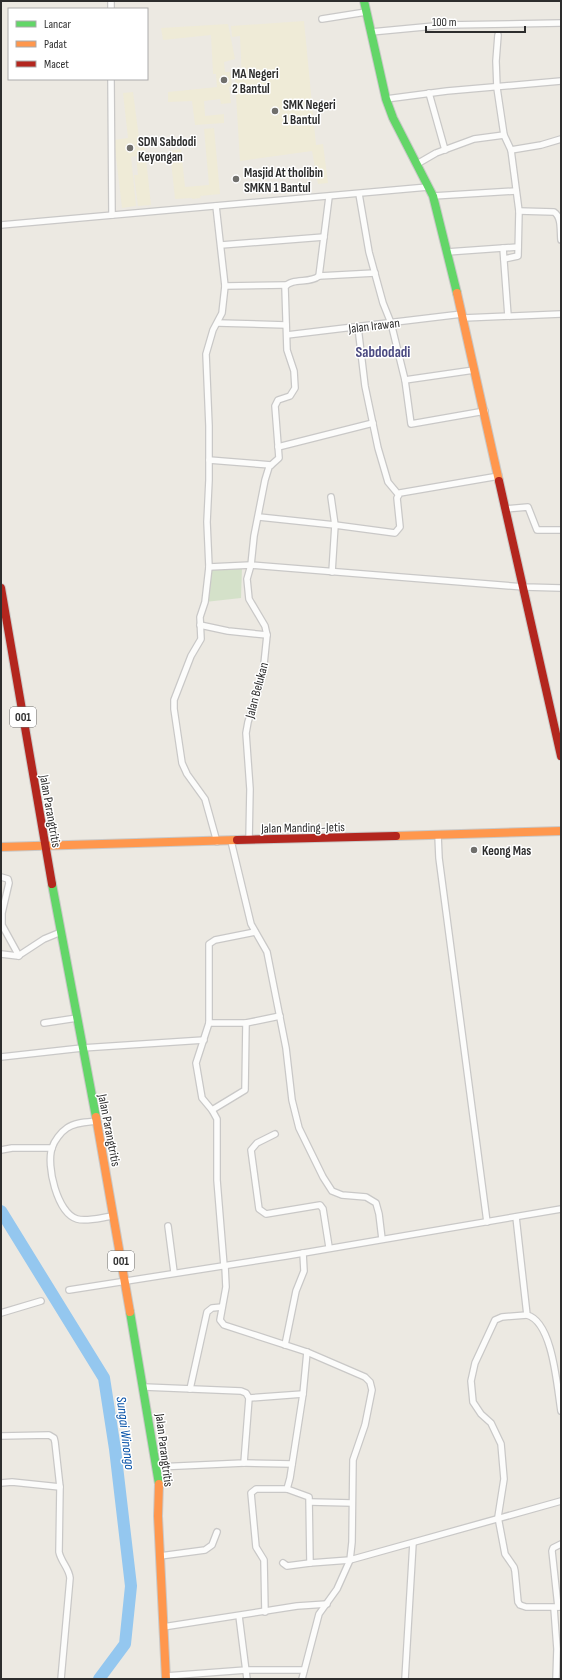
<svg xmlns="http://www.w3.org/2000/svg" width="562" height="1680" font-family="'Sofia Sans Condensed',sans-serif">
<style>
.education{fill:#efebd7}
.cemetery{fill:#d4e1c9}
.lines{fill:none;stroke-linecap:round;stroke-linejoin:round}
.river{stroke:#94c7ef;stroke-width:12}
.street-casing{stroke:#c9c8c7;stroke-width:8}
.fast-casing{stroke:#c9c8c7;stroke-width:10}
.slow-casing{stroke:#c9c8c7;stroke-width:10}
.jam-casing{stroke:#c9c8c7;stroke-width:10}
.street{stroke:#fcfcfb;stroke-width:5.5}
.fast{stroke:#63d668;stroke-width:8}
.slow{stroke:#ff974d;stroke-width:8}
.jam{stroke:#b3261e;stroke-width:8}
.poi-dot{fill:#706f6c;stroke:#fff;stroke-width:1.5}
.labels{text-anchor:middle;stroke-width:3;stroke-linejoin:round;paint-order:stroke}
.shield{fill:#fff;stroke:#6c6c6c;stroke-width:1}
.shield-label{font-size:12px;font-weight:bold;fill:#2d2d2d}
.poi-label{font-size:13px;font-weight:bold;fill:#2d2d2d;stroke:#fff;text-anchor:start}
.street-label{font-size:13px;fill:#2d2d2d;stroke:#fff}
.water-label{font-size:14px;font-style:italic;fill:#0752a7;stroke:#fff}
.quarter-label{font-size:15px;font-weight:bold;fill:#4b4a81;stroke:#fff}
</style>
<rect width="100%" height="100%" fill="#ece9e2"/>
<g class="education">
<polygon points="304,21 316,145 323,144 328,183 318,184 312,151 240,161 235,79 242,77 240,36 232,37 231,26"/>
<polygon points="228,24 235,59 224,62 225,72 230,72 232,86 229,87 231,103 221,104 220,99 204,101 205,116 224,114 224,123 195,125 192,101 168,102 168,92 217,87 216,74 213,74 211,35 163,40 161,28"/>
<polygon points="133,92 139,138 144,140 151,205 138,206 134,175 138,175 136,156 131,157 136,206 122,208 114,140 128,138 123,93"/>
<polygon points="214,128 220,194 200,196 201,198 192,199 192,198 175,199 170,151 181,149 185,187 209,185 204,129"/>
</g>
<polygon class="cemetery" points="242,568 241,598 205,602 210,569"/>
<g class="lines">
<polyline class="river" points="1,1211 104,1378 115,1449 131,1586 125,1644 99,1679"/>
<defs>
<g id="street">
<polyline points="111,2 111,9"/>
<polyline points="322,19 366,12"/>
<polyline points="371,32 445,25 561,23"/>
<polyline points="498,35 496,61 497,88 504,135 511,150 519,211 518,256 504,259"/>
<polyline points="111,79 112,215"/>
<polyline points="429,93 445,150"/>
<polyline points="386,99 447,91 561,81"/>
<polyline points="511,150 541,145 561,139"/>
<polyline points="417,164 436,153 474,139 504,135"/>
<polyline points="359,194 369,252 383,303 391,323 405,380 411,424 485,411"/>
<polyline points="433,196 516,191"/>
<polyline points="216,206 225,286 222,313 213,330 206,354 209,426 209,480 207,522 209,567 205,602 200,617 201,639 191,656 174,700 174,709 182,763 187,774 205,799 217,842"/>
<path d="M519,211L554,212C562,217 560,231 561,240"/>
<polyline points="1,225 428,187"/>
<polyline points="221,245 324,237"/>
<polyline points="503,248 508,316"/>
<polyline points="447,252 518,247"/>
<polyline points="319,276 375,273"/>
<polyline points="225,286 286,285"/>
<polyline points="463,318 561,314"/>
<polyline points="218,323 286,325"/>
<polyline points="358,327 365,386 378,448 388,482 398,494"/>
<polyline points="287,335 462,314"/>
<polyline points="405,380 474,370"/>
<polyline points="278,447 373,423"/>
<polyline points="209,460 271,465"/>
<polyline points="506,509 528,507 537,530 561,530"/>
<polyline points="259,517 335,525 331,497"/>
<polyline points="209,567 251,565 524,587 561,588"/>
<polyline points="332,572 335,525 395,533 400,527 397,498 400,493 499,476"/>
<polyline points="200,625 228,631 267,635"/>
<polyline points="438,835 439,858 487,1222"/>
<path d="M249,840L250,789L246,733L248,722L263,674L267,635L265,626L249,599L247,579L251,565L254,536L265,480L269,467L279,458L275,406L278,400L290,396L295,388L294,371L287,350L285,287C292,277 310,284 319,276L329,197"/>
<polyline points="231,841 251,924 267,952 286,1048 292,1100 299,1128 323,1177 332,1191 342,1195 366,1197 376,1203 379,1214 382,1239"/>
<polyline points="1,877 8,879 9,883 2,913 2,925 19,956"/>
<polyline points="1,954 18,956 44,939 61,932"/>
<polyline points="44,1023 77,1018"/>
<polyline points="209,1023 246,1023 280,1016"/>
<polyline points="1,1057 82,1048 204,1040"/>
<polyline points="212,1110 245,1090 246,1023"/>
<path d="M97,1121C87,1122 75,1122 67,1128C61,1132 54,1141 52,1148C46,1165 57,1213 77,1219C87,1222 103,1217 114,1216"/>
<polyline points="275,1134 257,1143 251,1150 259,1209 266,1214 320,1205 323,1209 329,1247"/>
<polyline points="1,1150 12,1148 52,1148"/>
<path d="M516,1217L527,1315C553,1322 557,1387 561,1411"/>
<polyline points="168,1226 174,1272"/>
<polyline points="224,1266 217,1180 217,1119 212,1110 202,1098 196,1063 209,1023 209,944 215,940 255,932"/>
<polyline points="225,1266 226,1287 220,1320 224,1325 307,1352 365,1377 370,1382 372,1390 365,1425 353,1460 352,1542 350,1560 337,1589 319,1614 302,1679"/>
<polyline points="69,1290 286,1256 561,1209"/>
<polyline points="1,1313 41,1301"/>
<polyline points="527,1315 502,1317 495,1320 475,1363 471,1381 473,1402 481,1414 491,1423 501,1444 504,1479 498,1517 505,1554 514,1567 515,1571 518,1602 520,1605 526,1607 561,1607"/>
<polyline points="285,1345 296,1291 304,1271 303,1253"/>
<polyline points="144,1387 241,1391 246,1393 249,1398 244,1463 157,1467"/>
<polyline points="190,1389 207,1312 212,1308 222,1307"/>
<polyline points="249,1398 303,1394"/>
<path d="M1,1436L49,1435L54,1438L55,1442L60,1487L59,1552C61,1562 69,1568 70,1578L61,1679"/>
<polyline points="244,1463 292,1464"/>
<polyline points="1,1483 12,1482 60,1487"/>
<polyline points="287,1489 309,1497 310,1563 350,1560 561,1501"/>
<polyline points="310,1502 352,1503"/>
<polyline points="160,1556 205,1550 212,1545 217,1532"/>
<polyline points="283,1563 287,1566 310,1563"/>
<polyline points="558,1607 552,1551 553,1548 561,1544"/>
<polyline points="554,1608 557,1649 556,1679"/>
<polyline points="265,1612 264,1560 256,1547 251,1493 256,1489 287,1489 290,1478 303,1394 307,1352"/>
<polyline points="239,1616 247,1679"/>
<polyline points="163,1627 297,1606 327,1604"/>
<polyline points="166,1676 246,1670 304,1670"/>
<polyline points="405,1679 413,1543"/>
</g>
<g id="fast">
<polyline points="364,1 386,99 393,118 433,196 457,293"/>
<polyline points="52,884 96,1117"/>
<polyline points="130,1312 159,1484"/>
</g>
<g id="slow">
<polyline points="457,293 499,481"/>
<polyline points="396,836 561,831"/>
<polyline points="1,847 237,840"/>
<polyline points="96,1117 130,1312"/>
<polyline points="159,1484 158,1516 166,1679"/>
</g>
<g id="jam">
<polyline points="499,481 561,756"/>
<polyline points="1,588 52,884"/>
<polyline points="237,840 396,836"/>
</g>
</defs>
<use href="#street" class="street-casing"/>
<use href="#fast" class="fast-casing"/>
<use href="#slow" class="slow-casing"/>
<use href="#jam" class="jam-casing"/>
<use href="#street" class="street"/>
<use href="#fast" class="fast"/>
<use href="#slow" class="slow"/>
<use href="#jam" class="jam"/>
</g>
<g class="poi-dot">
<circle cx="224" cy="80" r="4"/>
<circle cx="275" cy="111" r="4"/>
<circle cx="130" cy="148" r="4"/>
<circle cx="236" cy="179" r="4"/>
<circle cx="474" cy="850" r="4"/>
</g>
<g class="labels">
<g class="shield">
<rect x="10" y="707" width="26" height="20" rx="3"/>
<rect x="108" y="1251" width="26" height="20" rx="3"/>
</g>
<g class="shield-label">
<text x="23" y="721">001</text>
<text x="121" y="1265">001</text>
</g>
<g class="poi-label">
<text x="232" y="78">MA Negeri<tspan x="232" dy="15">2 Bantul</tspan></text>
<text x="283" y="109">SMK Negeri<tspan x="283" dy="15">1 Bantul</tspan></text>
<text x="138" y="146">SDN Sabdodi<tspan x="138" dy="15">Keyongan</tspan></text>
<text x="244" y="177">Masjid At tholibin<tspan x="244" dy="15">SMKN 1 Bantul</tspan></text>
<text x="482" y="855">Keong Mas</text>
</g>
<g class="street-label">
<text transform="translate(374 325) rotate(-7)" y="5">Jalan Irawan</text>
<text transform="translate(256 690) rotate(-75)" y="5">Jalan Belukan</text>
<text transform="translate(51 811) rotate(80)" y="5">Jalan Parangtritis</text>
<text transform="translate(303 827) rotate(-1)" y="5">Jalan Manding-Jetis</text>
<text transform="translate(110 1130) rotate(79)" y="5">Jalan Parangtritis</text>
<text transform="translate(165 1450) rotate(83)" y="5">Jalan Parangtritis</text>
</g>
<g class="water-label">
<text transform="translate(126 1433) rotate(83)" y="5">Sungai Winongo</text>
</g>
<g class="quarter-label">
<text x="383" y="357">Sabdodadi</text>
</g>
</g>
<rect width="562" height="1680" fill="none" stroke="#2d2d2d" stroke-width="4"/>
<rect x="8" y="8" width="140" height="72" fill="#ffffff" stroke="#ababab"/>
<rect x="16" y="21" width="20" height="6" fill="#63d668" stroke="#ababab"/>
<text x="44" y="28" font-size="12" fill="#2d2d2d">Lancar</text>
<rect x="16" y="41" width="20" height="6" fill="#ff974d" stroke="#ababab"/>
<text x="44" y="48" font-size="12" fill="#2d2d2d">Padat</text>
<rect x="16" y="61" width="20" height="6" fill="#b3261e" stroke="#ababab"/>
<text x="44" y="68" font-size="12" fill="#2d2d2d">Macet</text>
<path d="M426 26v6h99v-6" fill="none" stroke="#2d2d2d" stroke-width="2"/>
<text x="432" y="26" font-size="12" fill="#2d2d2d" stroke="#ffffff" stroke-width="3" paint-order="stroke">100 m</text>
</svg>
